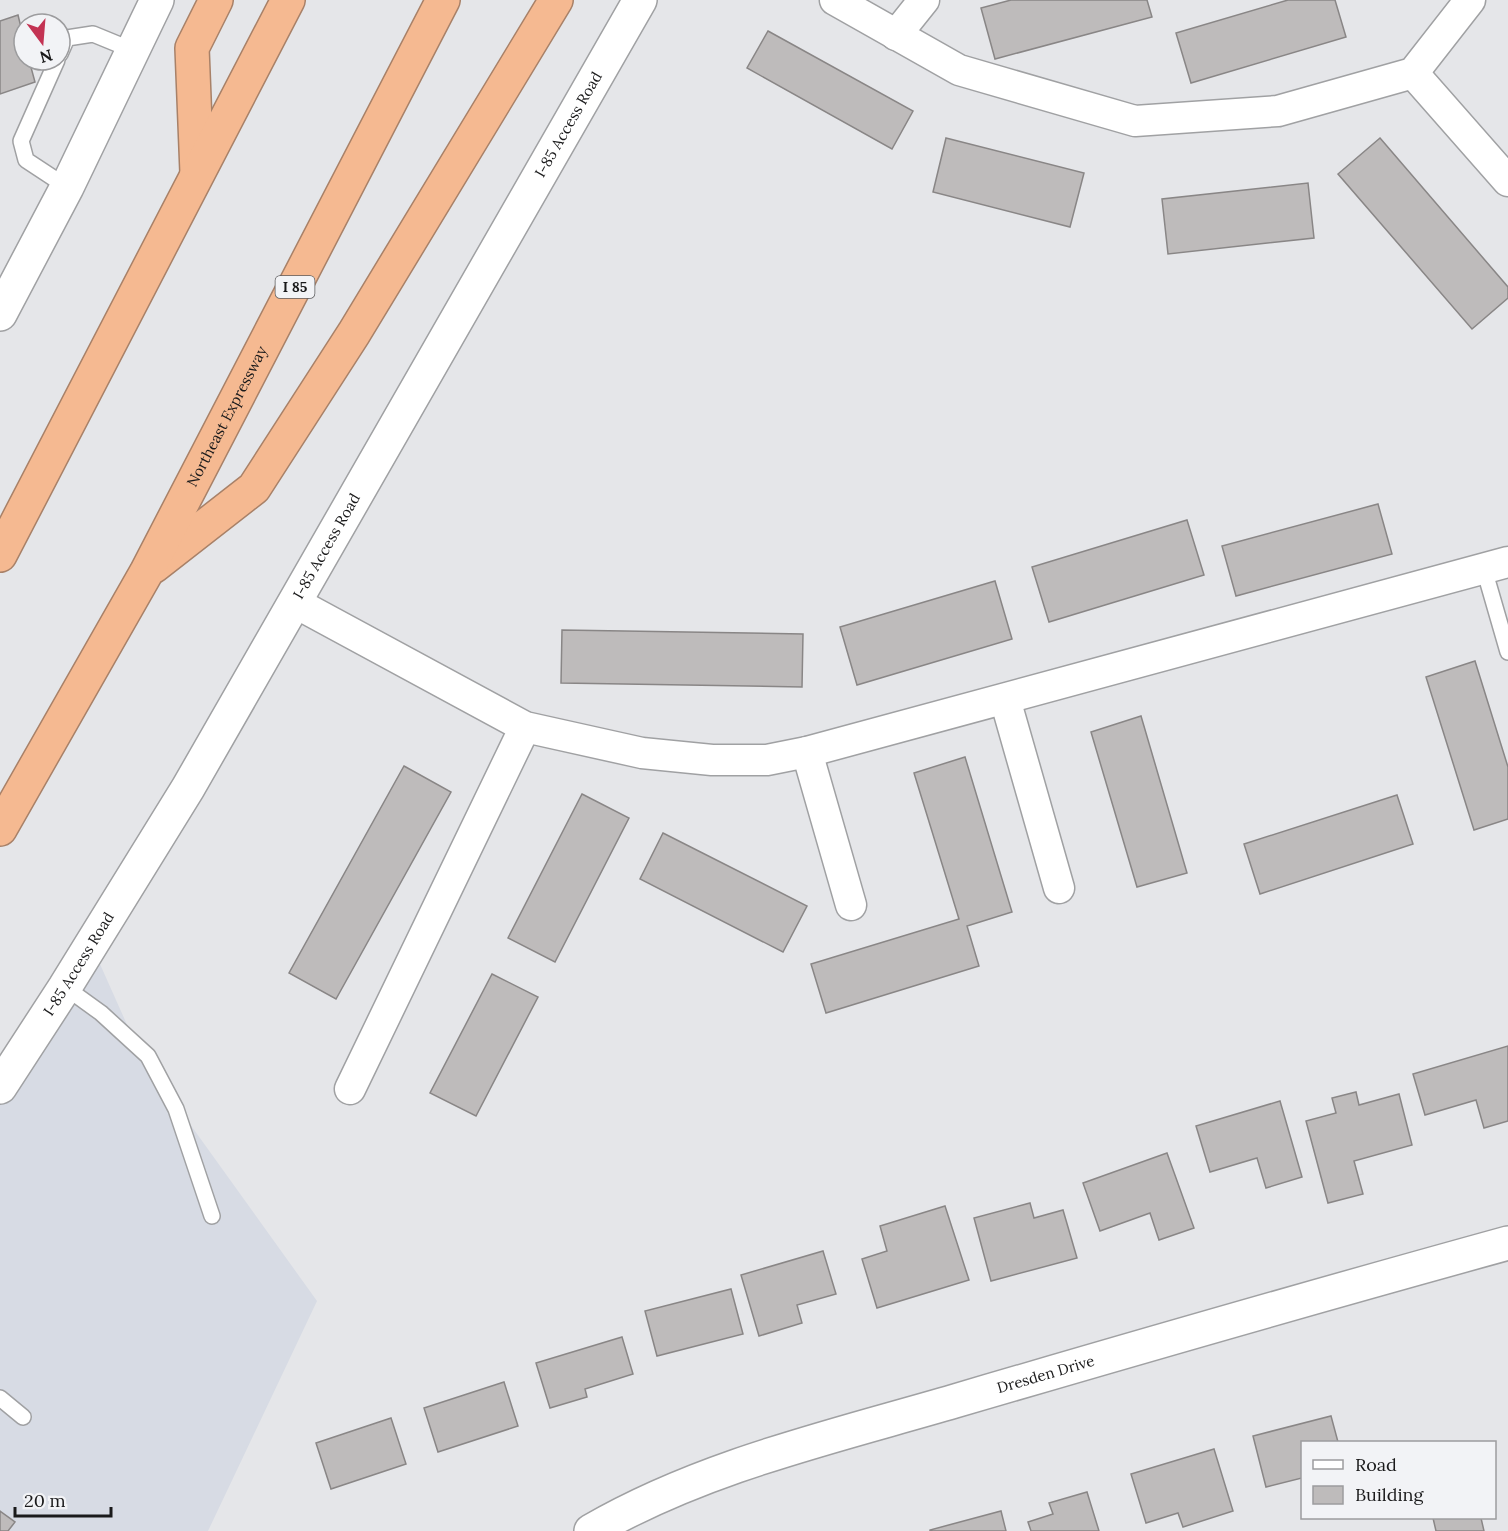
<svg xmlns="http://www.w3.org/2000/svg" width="1508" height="1531" font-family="Lora,serif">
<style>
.built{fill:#d7dbe4}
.building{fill:#bebbbb;stroke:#898686;stroke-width:1.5}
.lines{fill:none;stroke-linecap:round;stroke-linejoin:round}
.lane-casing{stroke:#a0a1a3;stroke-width:18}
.street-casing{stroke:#a0a1a3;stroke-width:33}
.secondary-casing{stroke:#a0a1a3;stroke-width:36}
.highway-casing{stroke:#a88168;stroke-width:36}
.lane{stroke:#fff;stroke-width:15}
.street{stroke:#fff;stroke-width:30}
.secondary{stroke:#fff;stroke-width:33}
.highway{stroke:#f5b991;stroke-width:33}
.labels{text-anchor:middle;stroke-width:5;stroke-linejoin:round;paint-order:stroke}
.shield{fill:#f2f3f6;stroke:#5b5b5d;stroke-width:1.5}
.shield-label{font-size:14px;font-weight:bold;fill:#1a1a1b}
.street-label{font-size:15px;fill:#1a1a1b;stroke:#f2f3f6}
</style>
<rect width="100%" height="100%" fill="#e5e6e9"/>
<polygon class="built" points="87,935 141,1056 317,1301 208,1531 0,1531 0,1081"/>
<g class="building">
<polygon points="1011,0 1147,0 1152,17 995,59 981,8"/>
<polygon points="1288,0 1335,0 1346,37 1191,83 1176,33"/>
<polygon points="18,15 24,40 24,60 29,60 35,82 0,94 0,21"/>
<polygon points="768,31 913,111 892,149 747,68"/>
<polygon points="946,138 1084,173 1070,227 933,192"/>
<polygon points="1380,138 1508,287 1508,298 1472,329 1338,174"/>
<polygon points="1308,183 1314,238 1168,254 1162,199"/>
<polygon points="1378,504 1392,554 1236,596 1222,546"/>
<polygon points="1187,520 1204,575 1049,622 1032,567"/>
<polygon points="995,581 1012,639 857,685 840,627"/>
<polygon points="562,630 803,634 802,687 561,683"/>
<polygon points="1475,661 1508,767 1508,819 1474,830 1426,677"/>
<polygon points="1141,716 1187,873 1137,887 1091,732"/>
<polygon points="965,757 1012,912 967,926 979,966 826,1013 811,964 959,919 914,773"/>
<polygon points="404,766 451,792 336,999 289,973"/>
<polygon points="582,794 629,818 555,962 508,938"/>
<polygon points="1397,795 1413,844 1260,894 1244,844"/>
<polygon points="663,833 807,906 783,952 640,879"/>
<polygon points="492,974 538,997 476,1116 430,1093"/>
<polygon points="1508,1046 1508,1121 1484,1128 1476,1100 1425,1115 1413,1074"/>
<polygon points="1356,1092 1359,1105 1399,1094 1412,1145 1354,1161 1363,1194 1328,1203 1306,1121 1336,1113 1332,1098"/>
<polygon points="1280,1101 1302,1177 1266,1188 1257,1158 1210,1172 1196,1126"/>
<polygon points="1167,1153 1194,1228 1159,1240 1150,1213 1100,1231 1083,1183"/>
<polygon points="1030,1203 1034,1218 1063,1210 1077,1258 991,1281 974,1218"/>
<polygon points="945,1206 969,1280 877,1308 862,1259 887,1251 880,1226"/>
<polygon points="823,1251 836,1294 797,1305 802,1323 759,1336 741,1275"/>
<polygon points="731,1289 743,1334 657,1356 645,1311"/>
<polygon points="622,1337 633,1374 585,1389 587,1397 550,1408 536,1363"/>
<polygon points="504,1382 518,1426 438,1452 424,1408"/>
<polygon points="1331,1416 1338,1442 1302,1442 1302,1478 1266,1487 1253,1436"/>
<polygon points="391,1418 406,1464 331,1489 316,1443"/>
<polygon points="1214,1449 1233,1511 1183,1527 1178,1513 1146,1523 1131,1474"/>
<polygon points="1087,1492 1099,1531 1031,1531 1028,1522 1053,1514 1049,1503"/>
<polygon points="0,1511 15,1522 8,1531 0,1531"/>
<polygon points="1001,1511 1006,1531 930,1531 930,1530"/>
<polygon points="1433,1518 1481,1518 1484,1531 1436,1531"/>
</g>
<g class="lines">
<defs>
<g id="lane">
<polyline points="60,54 67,38 93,34 132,50"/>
<polyline points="57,60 21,141 26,160 67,187"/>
<polyline points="1484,569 1508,652"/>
<polyline points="65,987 101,1013 148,1056 176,1109 212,1216"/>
<polyline points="0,1398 23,1417"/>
</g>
<g id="street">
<polyline points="835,0 959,70 1135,121 1278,111 1413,73 1470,0"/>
<polyline points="896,35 924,0"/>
<polyline points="1413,73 1508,181"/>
<polyline points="294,602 525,727 642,753 712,760 767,760 807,752 1508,562"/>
<polyline points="1005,699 1059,888"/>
<polyline points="807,752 851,905"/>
<polyline points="350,1089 525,727"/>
</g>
<g id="secondary">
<polyline points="0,314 67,187 157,0"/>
<path id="s1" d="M0,1087L65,987L188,788L640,0"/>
<path id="s2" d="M591,1531C703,1466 832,1437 955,1401C1139,1347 1323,1294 1508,1243"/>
</g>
<g id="highway">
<polyline points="197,173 192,48 216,0"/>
<polyline points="0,555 288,0"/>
<polyline points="154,566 254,488 354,333 556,0"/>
<path id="s3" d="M0,829L146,573L443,0"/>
</g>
</defs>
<use href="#lane" class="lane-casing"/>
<use href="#street" class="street-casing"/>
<use href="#secondary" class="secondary-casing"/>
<use href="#highway" class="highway-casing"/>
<use href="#lane" class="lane"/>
<use href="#street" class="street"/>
<use href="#secondary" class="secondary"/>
<use href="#highway" class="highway"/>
</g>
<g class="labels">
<rect class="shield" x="275.5" y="276" width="39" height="22" rx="4.5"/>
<g class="shield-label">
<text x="295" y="292">I 85</text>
</g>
<g class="street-label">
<text dy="5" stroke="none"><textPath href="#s1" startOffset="1118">I-85 Access Road</textPath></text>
<text dy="5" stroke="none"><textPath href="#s3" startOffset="471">Northeast Expressway</textPath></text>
<text dy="5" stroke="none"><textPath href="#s1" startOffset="632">I-85 Access Road</textPath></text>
<text dy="5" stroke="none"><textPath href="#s1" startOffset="146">I-85 Access Road</textPath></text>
<text dy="5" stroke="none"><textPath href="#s2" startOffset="482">Dresden Drive</textPath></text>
</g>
</g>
<rect x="1301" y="1441" width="195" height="78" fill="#f2f3f6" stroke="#9c9c9e" stroke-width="1.5"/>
<rect x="1313" y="1460" width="30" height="9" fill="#ffffff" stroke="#9c9c9e" stroke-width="1.5"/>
<text x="1355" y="1471" font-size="18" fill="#1a1a1b">Road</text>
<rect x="1313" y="1486" width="30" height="18" fill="#bebbbb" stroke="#9c9c9e" stroke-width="1.5"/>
<text x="1355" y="1501" font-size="18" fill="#1a1a1b">Building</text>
<g transform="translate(42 42) rotate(164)"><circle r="28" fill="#f2f3f6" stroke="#9c9c9e" stroke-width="1.5"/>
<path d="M0-4.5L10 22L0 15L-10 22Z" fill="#c33353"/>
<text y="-9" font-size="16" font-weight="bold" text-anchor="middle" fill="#1a1a1b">N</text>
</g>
<path d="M15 1507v9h96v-9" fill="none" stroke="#1a1a1b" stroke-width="3"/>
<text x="24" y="1507" font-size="18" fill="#1a1a1b" stroke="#f2f3f6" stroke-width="4.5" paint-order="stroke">20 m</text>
</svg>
